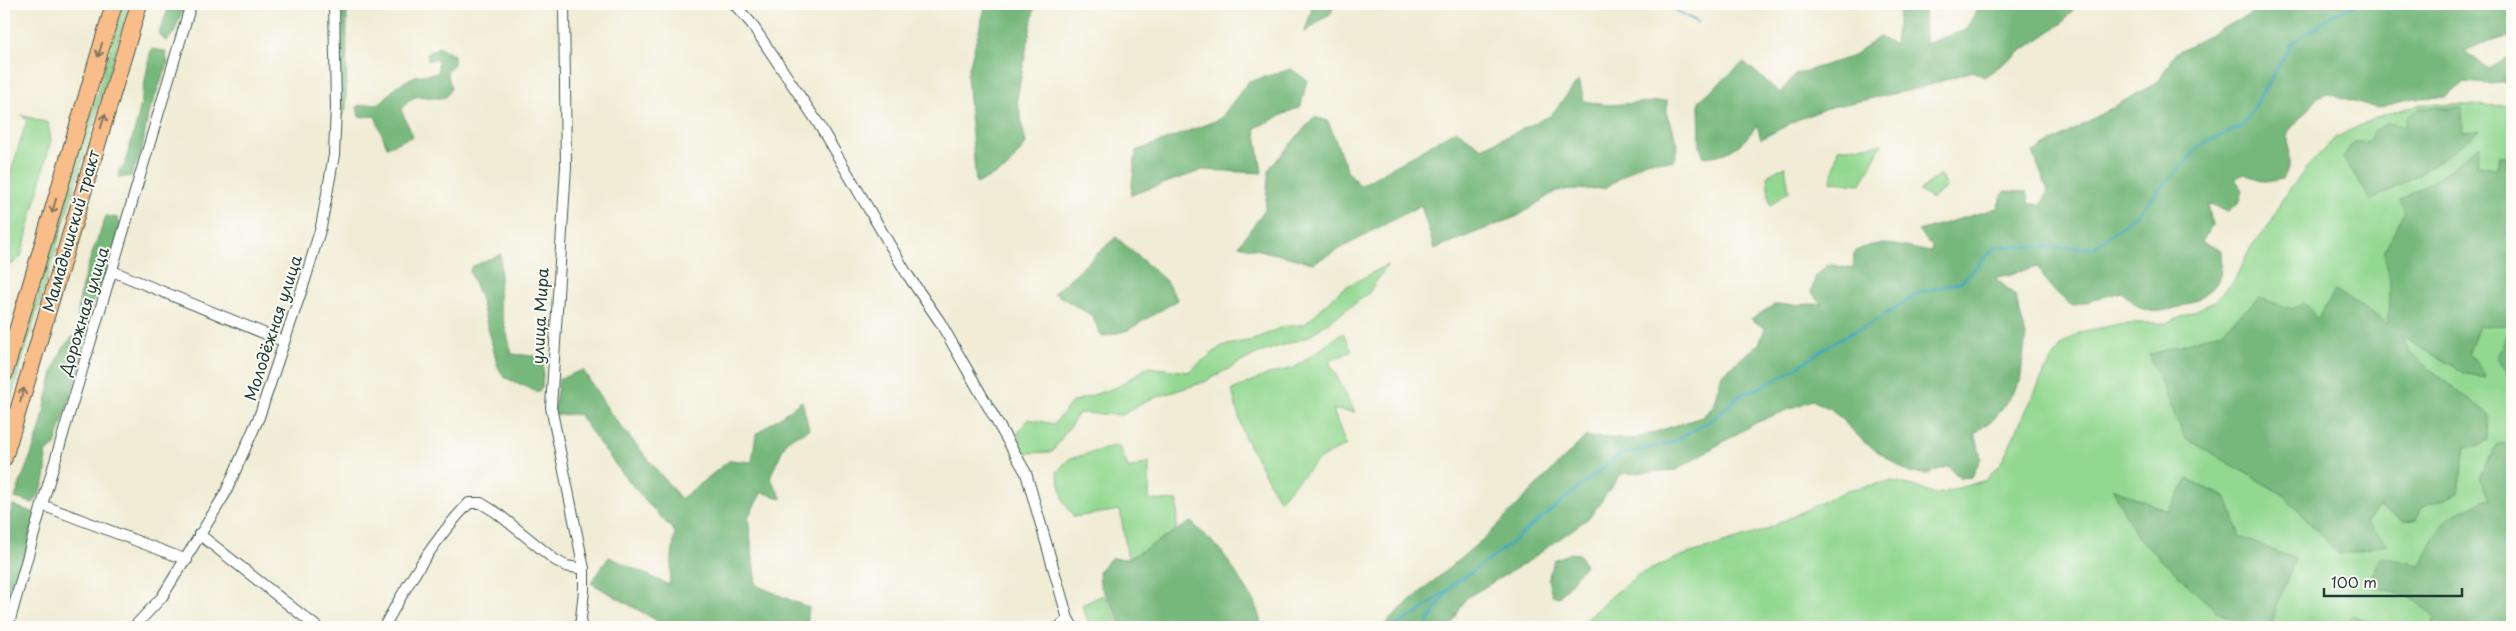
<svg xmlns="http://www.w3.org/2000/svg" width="2516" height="631" font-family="'Playpen Sans',sans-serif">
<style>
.green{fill:#93d891;stroke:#598a62}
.forest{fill:#76b87b;stroke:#4a7a58}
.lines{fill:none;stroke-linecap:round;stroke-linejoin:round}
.stream{stroke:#3fa9bf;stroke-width:2.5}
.minor-casing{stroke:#3e574c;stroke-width:12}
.primary-casing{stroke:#3e574c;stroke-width:18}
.minor{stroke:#fff;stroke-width:10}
.primary{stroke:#f9bd89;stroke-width:16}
.oneway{stroke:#81775a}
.labels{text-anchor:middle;stroke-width:4;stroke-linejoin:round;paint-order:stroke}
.street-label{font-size:16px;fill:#1f3d34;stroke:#fdfcf7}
</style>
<rect width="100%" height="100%" fill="#fdfcf7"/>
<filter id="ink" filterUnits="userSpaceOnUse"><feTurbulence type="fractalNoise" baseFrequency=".02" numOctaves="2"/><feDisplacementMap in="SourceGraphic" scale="10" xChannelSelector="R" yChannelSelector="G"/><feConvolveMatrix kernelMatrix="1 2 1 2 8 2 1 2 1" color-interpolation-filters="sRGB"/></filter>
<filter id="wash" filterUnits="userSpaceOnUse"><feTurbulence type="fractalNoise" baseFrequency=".0096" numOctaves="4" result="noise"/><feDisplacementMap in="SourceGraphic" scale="20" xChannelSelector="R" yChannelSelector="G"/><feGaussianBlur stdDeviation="1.12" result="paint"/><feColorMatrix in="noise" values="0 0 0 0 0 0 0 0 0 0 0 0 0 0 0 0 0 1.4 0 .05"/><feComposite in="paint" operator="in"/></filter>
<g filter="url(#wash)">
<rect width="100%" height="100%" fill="#f0ecd5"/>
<g class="green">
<polygon points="124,4 129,4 4,422 4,408"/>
<polygon points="2421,104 2512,106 2512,627 1579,627 1613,595 1638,575 1681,556 1763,531 1847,490 1892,481 1916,487 1935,495 1986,480 2002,461 2045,371 2062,345 2080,332 2124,323 2168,323 2214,302 2234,281 2251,247 2272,221 2281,201 2308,166 2335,138 2377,117"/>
<polygon points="21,115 48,123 51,140 21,257 11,265 4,264 4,195 27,120"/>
<polygon points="1882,144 1861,184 1831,182 1838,149"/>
<polygon points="1785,166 1789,191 1770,206 1767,176"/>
<polygon points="1940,174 1946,187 1932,199 1919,191"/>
<polygon points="1387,265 1368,294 1308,337 1256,354 1204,382 1148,400 1122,415 1079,413 1052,452 1023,453 1018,433 1028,419 1054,424 1072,402 1117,387 1148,367 1188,372 1222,346 1253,340 1282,327 1305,324 1342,289"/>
<polygon points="1343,333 1352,351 1329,361 1355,412 1333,410 1346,445 1318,460 1279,500 1244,436 1232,390 1269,374 1294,368"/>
<polygon points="1118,445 1129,469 1149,462 1149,500 1178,501 1176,531 1128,559 1120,510 1074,517 1064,502 1057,472 1069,459"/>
<polygon points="1103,595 1120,627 1090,627 1082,605"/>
</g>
<g class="forest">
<polygon points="170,4 185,4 174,33 166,42 159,33"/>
<polygon points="336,4 347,4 346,109 340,119"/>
<polygon points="986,4 1035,4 1017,98 1026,144 1006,169 976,184 967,75"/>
<polygon points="1313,4 1335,4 1331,13 1305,32"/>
<path d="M1900,4H1924L1925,44L1965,30L1981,4H2078L2062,23L1984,77L1973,71L1920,88L1827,108L1797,120L1761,139L1757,125C1742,145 1731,155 1704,157L1700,147L1699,101L1744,62L1780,93L1796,74L1851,57L1879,37L1895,45Z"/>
<path d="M2263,4H2512V36L2480,44L2466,51L2488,69L2509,58L2512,60V82L2489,84L2464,82L2446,97L2414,98L2377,108L2328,93L2318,97L2288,132L2289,166L2282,179L2267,182L2244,174L2235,179L2243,190L2240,201L2228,212L2208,204L2212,225L2202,242L2221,250C2221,261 2223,274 2216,284C2205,300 2165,316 2146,310C2138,308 2128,297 2121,292L2072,306L2051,288L2038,267L1995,278L2015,295L2026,335L2020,382L1996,417L1975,433L1981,458L1972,477L1960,478L1948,466L1927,474L1909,473L1864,442L1831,409L1812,400L1755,423L1676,470L1621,474L1590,517L1527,562L1466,598L1450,627H1383L1397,612L1488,535L1585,437L1634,439L1702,417L1713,406L1722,374L1759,344L1765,328L1751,319L1774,305L1822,304L1811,292L1815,277L1828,264L1853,269L1854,253C1875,236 1906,248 1931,252L1932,246L1918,231L1997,208L2004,191L2027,192L2030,204H2042L2048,191L2033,153L2159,81L2175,53L2262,8Z"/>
<path d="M439,47L454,55V65L447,72L451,88L446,97C424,102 418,86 401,110L413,136L387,147L375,116L359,117L357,106L380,103L397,86L415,76L438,73V60H428L427,53Z"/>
<polygon points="151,49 165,51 168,64 148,114 142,150 131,176 119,178 119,170 124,167 138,118"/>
<polygon points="1291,69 1307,80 1301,106 1255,128 1262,173 1203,170 1131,195 1136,151 1220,119 1248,82"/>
<polygon points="1579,80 1584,101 1607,105 1667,101 1667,115 1678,144 1674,161 1646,161 1605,188 1556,191 1518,216 1434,249 1421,205 1313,263 1239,245 1265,210 1269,169 1314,117 1328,121 1347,170 1360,186 1456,130 1482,148 1550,116"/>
<path d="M2420,108H2462L2463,132L2480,131C2446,158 2410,181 2371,200L2343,157L2354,142L2369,141L2373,131L2389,123L2404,126L2407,116Z"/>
<polygon points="2480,145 2477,165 2497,168 2499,157 2512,156 2512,325 2479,326 2469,352 2486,377 2466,374 2401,336 2412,355 2489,415 2488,440 2478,447 2465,447 2458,493 2423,507 2415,520 2404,521 2379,507 2366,522 2388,544 2339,555 2285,496 2184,437 2149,355 2221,332 2259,298 2293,309 2304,302 2318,320 2335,290 2389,324 2390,281 2384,252 2405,212 2400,200 2444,174"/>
<path d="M106,216L118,218L121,227L108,270L92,303L81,364L55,445L45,453C48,472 45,488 33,503L15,498C22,475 33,453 40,429C47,405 53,342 79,334C73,294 93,253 106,216Z"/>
<polygon points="1116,237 1165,280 1178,300 1128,330 1102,337 1092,316 1054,293"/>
<polygon points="501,254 499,303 512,354 544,357 542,388 537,392 504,377 498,367 480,297 470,272 471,267"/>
<polygon points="2512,326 2509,375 2497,356"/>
<path d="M583,370L611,414L681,499L730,460L752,462L756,434L802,401L809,429L787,440L770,477L782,499L762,492L748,517L756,585L809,608L807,627H668L591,583L609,557L669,585L675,532C637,493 609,459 579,414L553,415L559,379Z"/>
<path d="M2512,443V627H2431L2434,616L2411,598L2368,584L2381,557L2421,565C2427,553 2441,520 2453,515C2465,509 2477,505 2489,498L2479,477L2497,444Z"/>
<polygon points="2188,479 2227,498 2240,537 2295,559 2269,627 2246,627 2216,611 2138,538 2112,488 2168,511"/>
<polygon points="13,505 37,514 4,622 4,534"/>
<polygon points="1191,522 1220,549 1255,602 1262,627 1123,627 1100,585 1099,570 1111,558 1128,559"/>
<polygon points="1570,553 1579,554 1585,565 1559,597 1552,595 1548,579 1554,560"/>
<polygon points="2352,616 2395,627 2341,627"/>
</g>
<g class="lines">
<g class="stream">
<polyline points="1663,4 1698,22"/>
<polyline points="1393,627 1420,612 1448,589"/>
<polyline points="1425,627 1451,586 1492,558 1619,455 1671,443 1712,420 1740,395 1764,386 1793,370 1839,339 1868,325 1919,293 1961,282 1997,246 2093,248 2136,215 2202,144 2243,126 2291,44 2337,12 2359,4"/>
</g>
</g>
</g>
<g filter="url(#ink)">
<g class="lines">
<defs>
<g id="minor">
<polyline points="564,4 566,167 551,407 584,569 584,591 580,627"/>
<polyline points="734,4 751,23 818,123 907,274 940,322 1026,473 1068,619 1073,627"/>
<polyline points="112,271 283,341"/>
<polyline points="42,505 187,560"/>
<polyline points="199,534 317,627"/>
<polyline points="8,627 42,505 191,4"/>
<polyline points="134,627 162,597 225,494 259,417 305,280 321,227 334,155 336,107 334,4"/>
<path d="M384,627C408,583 434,539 469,503H481L497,513L555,560L566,566L584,569"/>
<polyline points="1059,627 1068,619"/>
</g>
<g id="primary">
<polyline points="4,375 114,4"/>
<polyline points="4,458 139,4"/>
</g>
</defs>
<use href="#minor" class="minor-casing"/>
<use href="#primary" class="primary-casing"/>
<use href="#minor" class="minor"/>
<use href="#primary" class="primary"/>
</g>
<defs><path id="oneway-shaft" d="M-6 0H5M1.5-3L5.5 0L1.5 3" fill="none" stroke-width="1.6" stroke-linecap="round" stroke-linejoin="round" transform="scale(1.25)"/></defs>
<g class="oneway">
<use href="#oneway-shaft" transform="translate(100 50) rotate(107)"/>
<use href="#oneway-shaft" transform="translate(103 121) rotate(-73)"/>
<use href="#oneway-shaft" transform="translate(54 206) rotate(106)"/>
<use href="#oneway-shaft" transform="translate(22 395) rotate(-74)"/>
</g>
</g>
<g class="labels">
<g class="street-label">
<text transform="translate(71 231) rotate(-74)" y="6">Мамадышский тракт</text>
<text transform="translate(84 311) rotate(-73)" y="6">Дорожная улица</text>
<text transform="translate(540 316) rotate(-87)" y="6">улица Мира</text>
<text transform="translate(273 328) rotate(-72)" y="6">Молодёжная улица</text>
</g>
</g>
<rect width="2516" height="631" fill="none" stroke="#fdfcf7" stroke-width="20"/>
<path d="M2324 588v8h138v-8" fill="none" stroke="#1f3d34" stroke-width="2.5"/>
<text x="2331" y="588" font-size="15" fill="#1f3d34" stroke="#fdfcf7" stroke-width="4" paint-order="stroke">100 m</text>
</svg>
